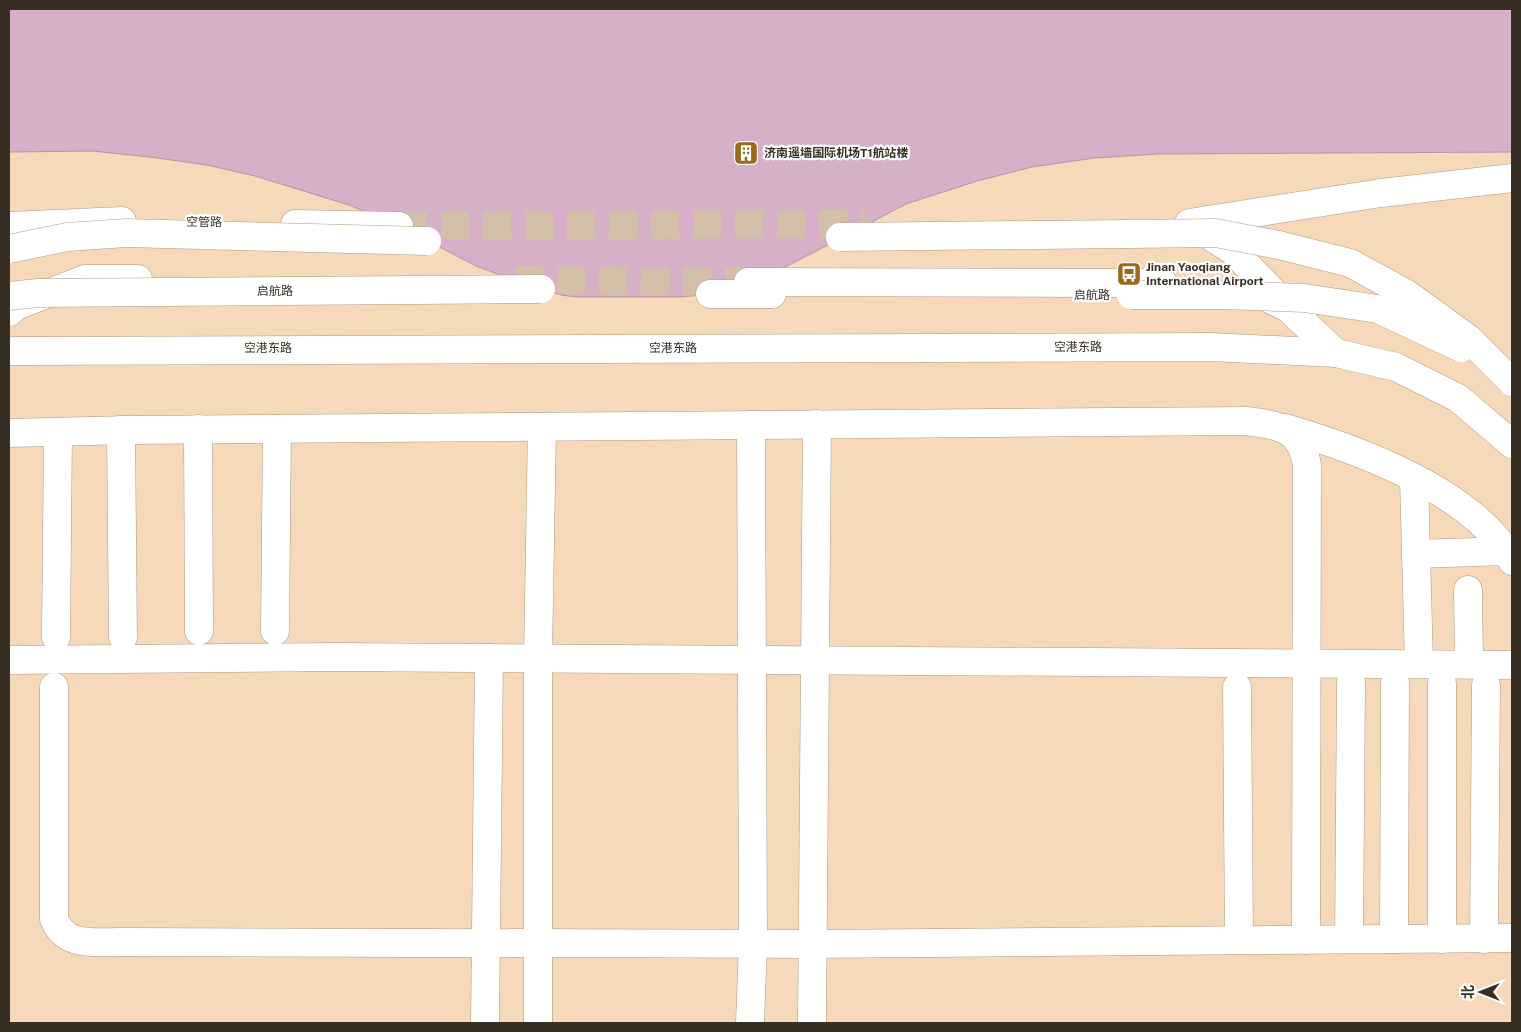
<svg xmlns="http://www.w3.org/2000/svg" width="1521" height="1032" font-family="'Public Sans','Noto Sans SC',sans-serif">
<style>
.built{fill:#f5d9b8}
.building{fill:#d6b0c9;stroke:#b295a8}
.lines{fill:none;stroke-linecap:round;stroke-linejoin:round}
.major-tunnel{stroke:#d4c0a9;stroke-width:28;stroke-dasharray:28 14;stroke-linecap:butt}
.minor-casing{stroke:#af9a81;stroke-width:29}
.major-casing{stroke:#af9a81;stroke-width:29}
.minor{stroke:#fff;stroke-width:28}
.major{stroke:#fff;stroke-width:28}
.major-bridge-casing{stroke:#af9a81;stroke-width:29;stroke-linecap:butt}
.major-bridge{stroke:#fff;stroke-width:28}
.labels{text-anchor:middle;stroke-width:4.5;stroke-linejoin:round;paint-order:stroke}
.poi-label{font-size:12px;font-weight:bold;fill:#372f24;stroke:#fff;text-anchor:start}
.street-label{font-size:12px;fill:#372f24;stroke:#fff}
</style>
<rect width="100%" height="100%" fill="#fbe4ca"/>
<rect class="built" x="9" y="9" width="1503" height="1014"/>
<polygon class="building" points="9,9 1512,9 1512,152 1159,154 1094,158 1032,167 977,181 906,204 776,272 710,294 680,297 576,297 561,295 522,283 476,266 399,226 349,205 255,176 207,165 150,157 92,151 9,152"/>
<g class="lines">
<g class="major-tunnel">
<polyline points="399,226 865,224"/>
<polyline points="515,280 742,282"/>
</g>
<defs>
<g id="minor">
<path d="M1285,428C1357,449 1475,492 1512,561"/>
<polyline points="198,429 199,631"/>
<polyline points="121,430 123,637"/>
<path d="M9,433L130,430L1246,421C1279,425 1301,428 1307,465L1306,940"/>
<polyline points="1414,479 1419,664"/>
<polyline points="1416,554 1507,551"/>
<polyline points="1468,590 1469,664"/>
<polyline points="275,631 277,429"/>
<polyline points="56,637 58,432"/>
<polyline points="9,660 337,657 1512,665"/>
<polyline points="1442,684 1442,939"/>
<path d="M54,687V919C65,947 93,942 120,942L812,944L1512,938"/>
<polyline points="1237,687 1239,940"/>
<polyline points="1349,939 1351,683"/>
<polyline points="1394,939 1395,683"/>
<polyline points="1484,939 1486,685"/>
<polyline points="485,1023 489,658"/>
<polyline points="538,1023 538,658 542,427"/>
<polyline points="750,1023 753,944 751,425"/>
<polyline points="812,1023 817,424"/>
</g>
<g id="major">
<polyline points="1189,223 1381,193 1512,178"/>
<polyline points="295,224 399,226"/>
<polyline points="9,226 122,221"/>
<polyline points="1202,231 1232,250 1282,301"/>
<polyline points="748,282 1163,283"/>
<polyline points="710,294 772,294"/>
<polyline points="1259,294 1288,308 1336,353"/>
<polyline points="9,312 16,306 85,279 138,279"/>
<polyline points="9,351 1211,347 1336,353 1396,367 1458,398 1512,444"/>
</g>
</defs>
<use href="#minor" class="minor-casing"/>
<use href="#major" class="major-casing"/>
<use href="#minor" class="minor"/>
<use href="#major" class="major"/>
<defs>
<g id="major-bridge">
<polyline points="840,237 1216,233 1279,245 1350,263 1407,294 1469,339 1512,382"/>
<polyline points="9,249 67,237 126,233 427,241"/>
<polyline points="1131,295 1224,295 1304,298 1378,309 1461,348"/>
<polyline points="9,296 38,293 541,289"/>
</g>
</defs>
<use href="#major-bridge" class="major-bridge-casing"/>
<use href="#major-bridge" class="major-bridge"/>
</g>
<defs>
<symbol id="building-square" viewBox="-11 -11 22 22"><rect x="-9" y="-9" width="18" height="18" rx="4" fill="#9a691c" stroke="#fff"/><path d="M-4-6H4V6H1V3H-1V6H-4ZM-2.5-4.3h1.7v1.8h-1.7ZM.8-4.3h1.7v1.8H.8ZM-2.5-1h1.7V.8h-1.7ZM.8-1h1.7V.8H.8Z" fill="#fff"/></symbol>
<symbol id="bus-square" viewBox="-11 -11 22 22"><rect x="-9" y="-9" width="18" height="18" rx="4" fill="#9a691c" stroke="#fff"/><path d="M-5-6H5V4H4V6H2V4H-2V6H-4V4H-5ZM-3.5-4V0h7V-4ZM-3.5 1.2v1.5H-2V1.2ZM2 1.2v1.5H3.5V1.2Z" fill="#fff"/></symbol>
</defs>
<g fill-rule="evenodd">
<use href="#building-square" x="732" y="139" width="28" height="28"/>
<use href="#bus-square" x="1115" y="260" width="28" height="28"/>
</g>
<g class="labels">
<g class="poi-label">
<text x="764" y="157">济南遥墙国际机场T1航站楼</text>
<text x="1146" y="271">Jinan Yaoqiang<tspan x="1146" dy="14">International Airport</tspan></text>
</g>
<g class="street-label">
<text transform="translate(204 222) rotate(1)" y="4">空管路</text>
<text x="275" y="295">启航路</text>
<text x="1092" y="299">启航路</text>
<text x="1078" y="351">空港东路</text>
<text x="268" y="352">空港东路</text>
<text x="673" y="352">空港东路</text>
</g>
</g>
<rect width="1521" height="1032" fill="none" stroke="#372f24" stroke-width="20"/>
<g transform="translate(1481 992) rotate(270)" stroke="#ffffff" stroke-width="4" paint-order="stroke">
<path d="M0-4L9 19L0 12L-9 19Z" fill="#372f24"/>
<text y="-8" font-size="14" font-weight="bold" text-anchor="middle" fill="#372f24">北</text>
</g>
</svg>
